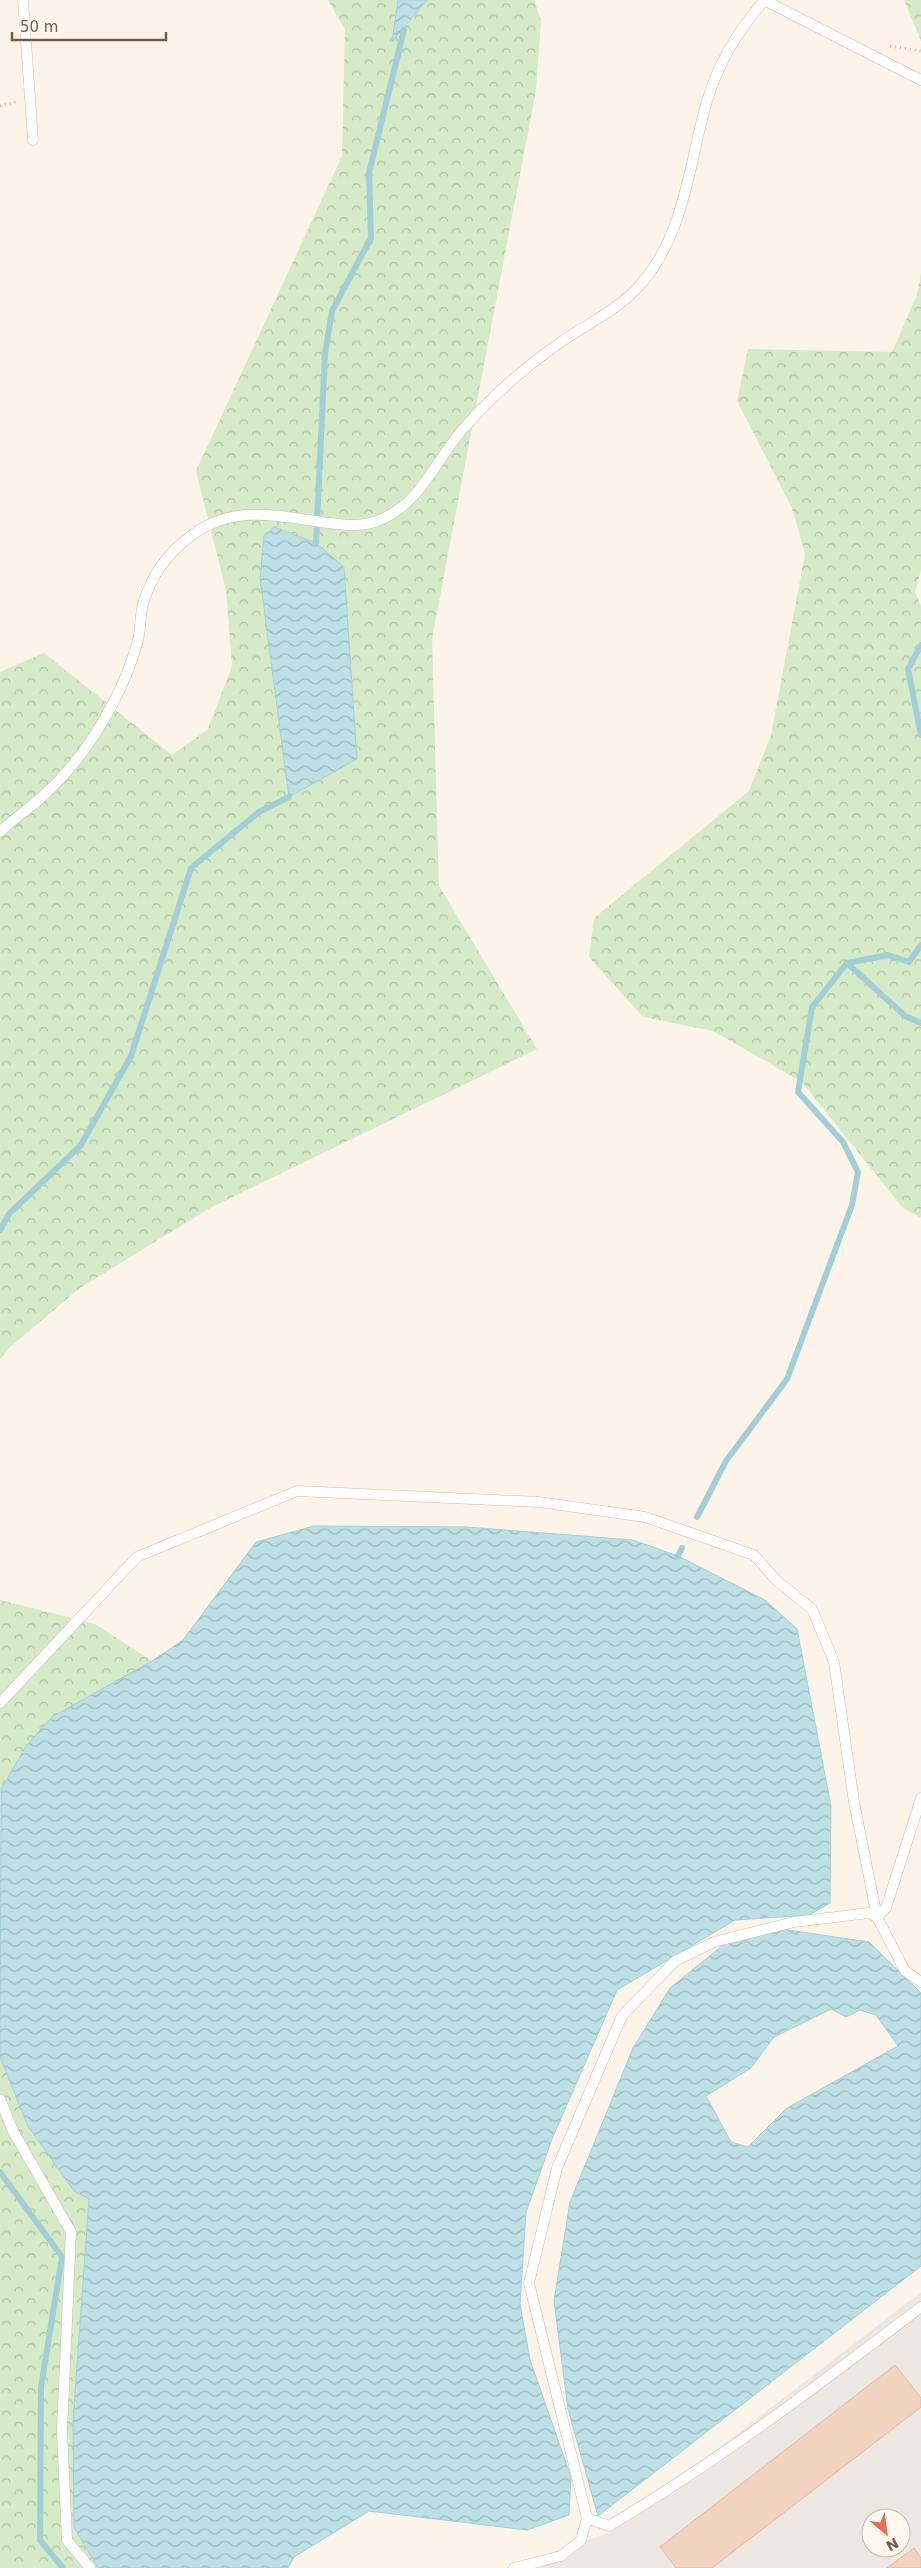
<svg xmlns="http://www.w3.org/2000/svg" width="921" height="2568" font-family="'DejaVu Sans',sans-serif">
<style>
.industrial{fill:#ede7e1;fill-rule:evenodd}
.forest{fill:url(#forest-crowns);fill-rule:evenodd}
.water{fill:url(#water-waves);stroke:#a2cfd7;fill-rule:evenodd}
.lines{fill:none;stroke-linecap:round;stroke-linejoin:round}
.stream{stroke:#a2cfd7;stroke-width:6}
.building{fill:#f1d3c0;stroke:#e3b9a0}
.lane-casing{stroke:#cebcae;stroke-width:11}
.path{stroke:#d6b6a2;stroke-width:3;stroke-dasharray:1 4;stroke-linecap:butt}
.lane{stroke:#fff;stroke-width:10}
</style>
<defs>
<pattern id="forest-crowns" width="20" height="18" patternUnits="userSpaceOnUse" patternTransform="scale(1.25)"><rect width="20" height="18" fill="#d5eac6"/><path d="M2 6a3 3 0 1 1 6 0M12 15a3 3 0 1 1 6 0" fill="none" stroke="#b1c1a3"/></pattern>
<pattern id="water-waves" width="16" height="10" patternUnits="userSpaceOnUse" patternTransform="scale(1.25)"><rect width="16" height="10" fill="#bce0e6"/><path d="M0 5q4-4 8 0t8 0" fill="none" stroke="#9db9bd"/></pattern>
</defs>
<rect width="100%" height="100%" fill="#fcf4e8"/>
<path class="industrial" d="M921,2292V2568H506L609,2533ZM871,2518H901V2548H871Z"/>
<g class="forest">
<path d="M328,0H398L392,41L427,0H534L541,20L536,90L432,639L439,886L537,1049L210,1208L80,1288L9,1348L0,1359V672L44,653L172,755L208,729L232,666L226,590L196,471L342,156L345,30ZM344,567L357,759L290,797L260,578Z"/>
<polygon points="904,0 921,0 921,41"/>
<polygon points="921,272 921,570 915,592 921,606 921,1218 902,1207 802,1082 713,1031 643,1017 589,957 594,918 749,791 771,735 805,554 792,508 737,401 748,349 892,352 917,295"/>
<polygon points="0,1600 95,1624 152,1661 52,1717 0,1793"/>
<polygon points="0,2057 28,2126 74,2191 89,2199 73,2421 74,2527 98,2568 0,2568"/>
</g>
<g class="water">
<polygon points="398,0 427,0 392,42"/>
<polygon points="274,527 316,543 344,567 357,759 289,797 260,578 264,536"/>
<polygon points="314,1526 467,1527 633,1540 678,1556 765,1600 797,1629 831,1806 830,1903 809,1915 735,1920 617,1990 552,2139 526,2212 520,2304 530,2360 571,2477 569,2515 527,2530 369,2511 294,2557 288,2568 98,2568 74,2527 73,2421 89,2199 74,2191 28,2126 0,2057 1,1790 26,1746 52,1717 152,1661 183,1640 256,1542"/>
<path d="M781,1929L869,1942L921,1993V2266L598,2516L568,2409L554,2301L570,2202L633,2048L670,1988L728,1941ZM831,2009L846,2017L860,2010L876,2015L898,2046L787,2108L748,2147L731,2142L706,2096L751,2068L774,2037Z"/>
</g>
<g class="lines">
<g class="stream">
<polyline points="316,543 325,354 332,311 371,238 369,173 404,30"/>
<polyline points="921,645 908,669 921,735"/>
<polyline points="847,963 905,1016 921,1023"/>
<polyline points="0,1230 9,1214 81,1145 131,1056 191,868 259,812 289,797"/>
<polyline points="697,1517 726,1461 787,1379 852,1205 858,1172 843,1142 798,1092 812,1007 847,963 888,955 909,962 921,945"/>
<polyline points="678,1556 682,1548"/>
<polyline points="0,2172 62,2257 41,2387 40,2540 63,2568"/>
</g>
</g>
<g class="building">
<polygon points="895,2365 921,2398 921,2407 712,2568 676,2568 660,2547"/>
<polygon points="914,2548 921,2558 921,2568 887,2568"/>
</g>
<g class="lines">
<defs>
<g id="lane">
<polyline points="23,0 33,140"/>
<polyline points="764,0 921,80"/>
<path d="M0,832C13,819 29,809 43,796C72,770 95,738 113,703C124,683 132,662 138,640C141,628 140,616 143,604C151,576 169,552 192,535C235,503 280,517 329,523C345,525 361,527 377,521C420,506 436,459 464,428C493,395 525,367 561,342C588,323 617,311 640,285C685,235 689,163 707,101C718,64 739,29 765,0"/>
<polyline points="0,1703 137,1557 297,1491 539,1502 645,1517 754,1555 777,1581 812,1609 834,1662 854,1802 877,1917 905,1971 921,1982"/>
<path d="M877,1917L869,1913L794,1922L714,1942L675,1961L622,2016L557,2168L529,2283L587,2518L609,2526C718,2461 820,2384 921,2307"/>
<polyline points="877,1917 886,1908 921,1798"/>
<polyline points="0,2099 13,2131 71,2232 62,2430 67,2540 90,2568"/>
<polyline points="514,2568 561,2556 581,2540 587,2518"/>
</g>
</defs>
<use href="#lane" class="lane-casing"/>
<g class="path">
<polyline points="890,46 921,51"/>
<polyline points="0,106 16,102"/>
</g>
<use href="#lane" class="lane"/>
</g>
<g transform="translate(886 2533) rotate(151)"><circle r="24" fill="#fff8ee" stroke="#c8b9ad"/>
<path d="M0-4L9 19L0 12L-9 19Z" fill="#e37050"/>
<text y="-8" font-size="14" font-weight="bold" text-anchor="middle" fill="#765b4c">N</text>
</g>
<path d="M12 32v8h154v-8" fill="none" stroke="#765b4c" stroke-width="2.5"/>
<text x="20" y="32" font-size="15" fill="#765b4c" stroke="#fff8ee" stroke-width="4" paint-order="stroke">50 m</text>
</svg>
